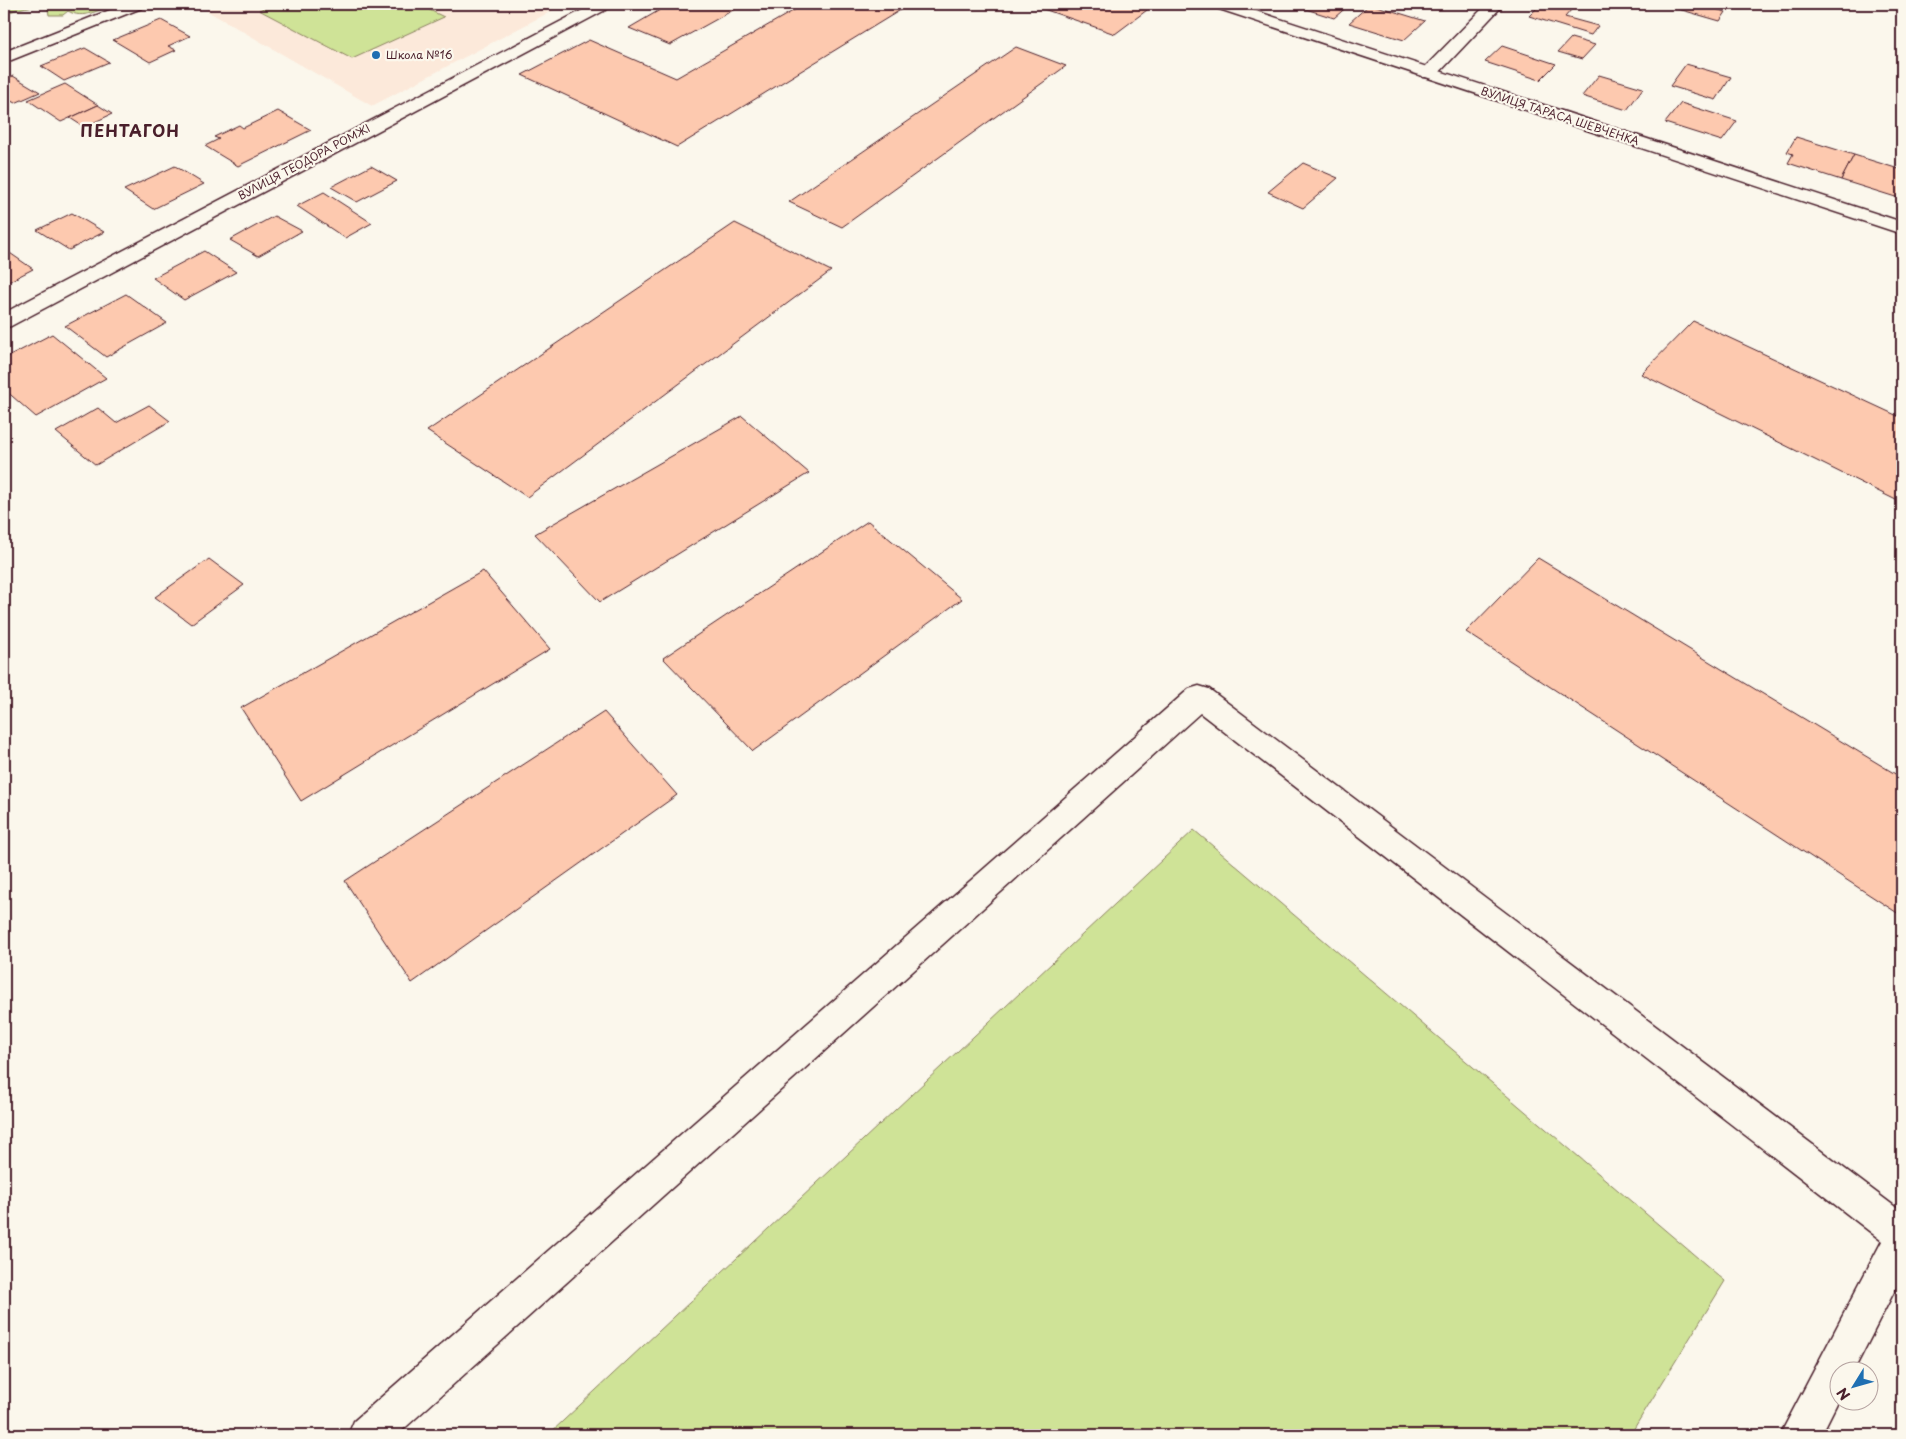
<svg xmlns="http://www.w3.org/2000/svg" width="1906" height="1439" font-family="'Playpen Sans',sans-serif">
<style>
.built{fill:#fce9da}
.green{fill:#cfe397;stroke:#8c8161}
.building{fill:#fdc9af;stroke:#4a1f2b}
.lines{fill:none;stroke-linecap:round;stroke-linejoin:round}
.lane-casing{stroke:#4a1f2b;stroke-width:3}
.street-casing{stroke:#4a1f2b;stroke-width:3}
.secondary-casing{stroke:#4a1f2b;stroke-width:3}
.lane{fill:#fbf7ec;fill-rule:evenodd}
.street{fill:#fbf7ec;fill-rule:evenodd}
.secondary{fill:#fbf7ec;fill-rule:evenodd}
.poi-dot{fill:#1f6fb2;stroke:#fbf7ec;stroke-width:2}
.labels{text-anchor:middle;stroke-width:4.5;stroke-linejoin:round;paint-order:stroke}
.far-poi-label{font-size:11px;fill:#4a1f2b;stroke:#fbf7ec;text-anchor:start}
.far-street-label{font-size:11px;fill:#4a1f2b;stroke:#fbf7ec}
.far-district-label{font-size:16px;font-weight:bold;letter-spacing:1px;fill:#4a1f2b;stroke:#fbf7ec}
</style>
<rect width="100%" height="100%" fill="#fbf7ec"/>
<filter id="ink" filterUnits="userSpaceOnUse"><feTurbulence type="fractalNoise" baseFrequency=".02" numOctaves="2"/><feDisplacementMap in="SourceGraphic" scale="10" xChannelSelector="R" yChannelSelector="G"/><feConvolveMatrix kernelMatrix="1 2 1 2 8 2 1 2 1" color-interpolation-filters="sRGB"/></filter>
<g filter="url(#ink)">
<polygon class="built" points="195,4 565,4 372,106"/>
<g class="green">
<path d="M4,4H114C99,10 83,20 68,11L63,15H49L48,9C33,3 18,9 4,14Z"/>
<polygon points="273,4 417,4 444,17 352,59 259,10"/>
<polygon points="1194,830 1725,1281 1630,1435 548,1435"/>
</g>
<g class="building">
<polygon points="670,4 744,4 670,45 629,28"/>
<polygon points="805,4 902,4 907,6 677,147 522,75 589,40 676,78"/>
<polygon points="1029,4 1143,4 1151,7 1115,34"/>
<polygon points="1290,4 1350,4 1334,18"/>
<polygon points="1370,4 1425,21 1404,40 1349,23"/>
<polygon points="1541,4 1550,4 1571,10 1565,17 1598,26 1591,35 1529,16"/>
<polygon points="1586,4 1614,4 1609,10"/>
<polygon points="1661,4 1696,4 1726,12 1720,21"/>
<polygon points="161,20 190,36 168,46 176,50 150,62 113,40"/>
<polygon points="1571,38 1595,45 1582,59 1558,52"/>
<polygon points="1502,46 1556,64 1540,80 1485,62"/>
<polygon points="1016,47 1066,66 842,227 789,202"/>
<polygon points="85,48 109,62 64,81 41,66"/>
<polygon points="1686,64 1731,77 1716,100 1670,86"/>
<polygon points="1599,75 1643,88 1627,110 1582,96"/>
<polygon points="13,76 40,92 15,103 11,101 4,104 4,80"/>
<polygon points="65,84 98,105 61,122 28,100"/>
<polygon points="1681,103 1737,121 1722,141 1665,123"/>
<polygon points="98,105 112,114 84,127 70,118"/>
<polygon points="278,111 311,130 238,166 205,146 219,139 214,137 239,125 243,128"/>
<polygon points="1796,137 1854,155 1841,180 1788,163 1793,154 1787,152"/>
<polygon points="1854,155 1902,170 1902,199 1841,180"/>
<polygon points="1303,163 1338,178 1303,208 1268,192"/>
<polygon points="175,166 204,184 153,209 124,190"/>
<polygon points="371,166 397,181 357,202 331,187"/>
<polygon points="324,192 372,223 345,238 297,206"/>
<polygon points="72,213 104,232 69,250 37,230"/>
<polygon points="274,216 302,231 258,256 230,240"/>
<polygon points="735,223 831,271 527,497 427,431"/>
<polygon points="4,249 33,269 4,284"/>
<polygon points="204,251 236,272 184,300 153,278"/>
<polygon points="126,294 167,323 106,357 65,326"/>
<polygon points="1693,321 1902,418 1902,503 1641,374"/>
<polygon points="52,334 106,378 36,417 4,389 4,359"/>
<polygon points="149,405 170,421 96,465 56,432 98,408 116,423"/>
<polygon points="742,416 809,473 600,602 535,534"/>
<polygon points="868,521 962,599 753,751 663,658"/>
<polygon points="1538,558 1902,778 1902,916 1466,632"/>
<polygon points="209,559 244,585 191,624 155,597"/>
<polygon points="483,571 550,649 301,801 241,708"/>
<polygon points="604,712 677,795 412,983 345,881"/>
</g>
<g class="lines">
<defs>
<polygon id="lane" points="1199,686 1209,689 1902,1212 1902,1276 1853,1372 1838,1372 1838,1401 1821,1435 1780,1435 1882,1241 1200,713 397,1435 348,1435 354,1421 1189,689"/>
<g id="street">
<polygon points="125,4 146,4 144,7 4,63 4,52"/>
<polygon points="594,4 613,4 611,7 11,326 4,328 4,313"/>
<polygon points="1487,4 1504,4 1435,77 1423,77 1421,73 1423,69"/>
</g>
<polygon id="secondary" points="1211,4 1234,4 1902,222 1902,234 1213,7"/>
</defs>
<use href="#lane" class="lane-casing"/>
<use href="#street" class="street-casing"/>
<use href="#secondary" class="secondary-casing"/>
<use href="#lane" class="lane"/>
<use href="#street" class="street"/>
<use href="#secondary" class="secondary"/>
</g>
</g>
<circle class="poi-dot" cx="376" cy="55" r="5"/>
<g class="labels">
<g class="far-poi-label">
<text x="386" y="59">Школа №16</text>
</g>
<g class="far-street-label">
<text transform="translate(1560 116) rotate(18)" y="4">ВУЛИЦЯ ТАРАСА ШЕВЧЕНКА</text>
<text transform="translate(304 162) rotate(-28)" y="4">ВУЛИЦЯ ТЕОДОРА РОМЖІ</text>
</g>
<g class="far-district-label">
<text x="130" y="137">ПЕНТАГОН</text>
</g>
</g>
<rect width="1906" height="1439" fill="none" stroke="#fbf7ec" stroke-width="20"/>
<rect x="10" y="10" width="1886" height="1419" fill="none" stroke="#4a1f2b" stroke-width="2" filter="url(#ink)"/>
<g transform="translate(1854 1386) rotate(233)"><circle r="24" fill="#fbf7ec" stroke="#b4a19f"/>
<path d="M0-4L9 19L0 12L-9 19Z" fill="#1f6fb2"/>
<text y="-8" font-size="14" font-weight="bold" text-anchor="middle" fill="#4a1f2b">N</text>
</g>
</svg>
